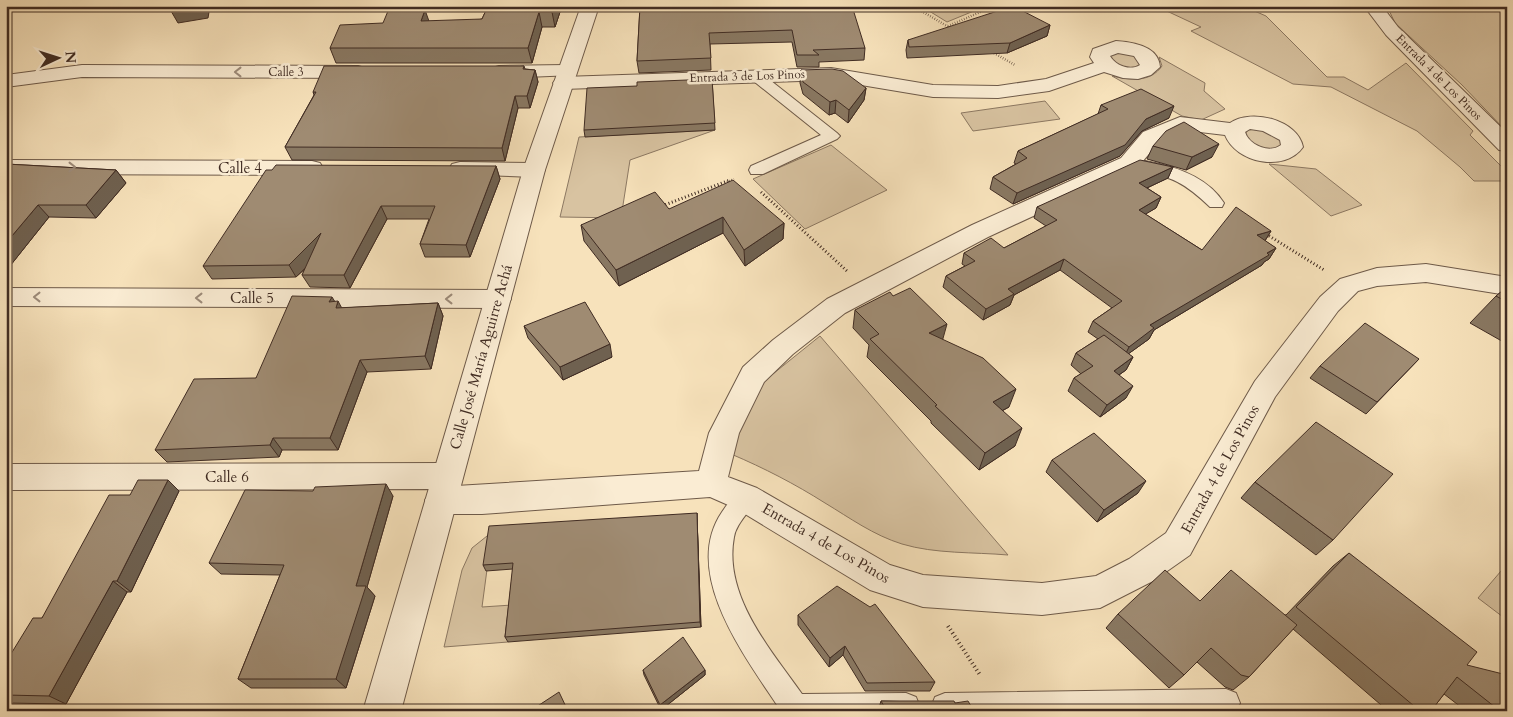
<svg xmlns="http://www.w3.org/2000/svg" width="1513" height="717" font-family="Cardo,serif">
<rect width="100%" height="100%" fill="#f7e2bb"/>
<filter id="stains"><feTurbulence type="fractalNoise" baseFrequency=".004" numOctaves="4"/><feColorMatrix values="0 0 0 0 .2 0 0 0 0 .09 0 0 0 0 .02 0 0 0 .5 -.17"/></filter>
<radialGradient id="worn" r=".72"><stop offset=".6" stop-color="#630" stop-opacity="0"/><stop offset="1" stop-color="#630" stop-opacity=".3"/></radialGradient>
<!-- green -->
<path fill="#d8c3a1" stroke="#8c7862" d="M921,6H986L947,22Z
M1156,6H1243L1266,16L1327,77H1344L1368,90L1406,63L1473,131L1470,135L1507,172V181H1474L1460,167L1417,131L1331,87L1293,84L1191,31L1201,27Z
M1387,6H1507V132L1462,85L1395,23Z
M1117,52L1133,54L1142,64C1129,73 1119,66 1109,57Z
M1159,57L1205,83L1204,91L1225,109L1201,120L1182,116L1112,76C1130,80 1150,83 1162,66Z
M1045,101L1060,119L973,131L961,113Z
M1258,129L1279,137L1282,144L1277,149L1259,148L1244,136L1248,130Z
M715,130L630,160L621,218L560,217L579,137Z
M831,145L887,190L805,229L753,179Z
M1269,164L1316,169L1362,205L1331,216Z
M820,336L1008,555C974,552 935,554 902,544C873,535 850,518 825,503C795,484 764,468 731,454L738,428L763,382Z
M492,532L482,607L512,605L508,642L444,647L462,570L472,548Z
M1507,564V620L1478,598Z"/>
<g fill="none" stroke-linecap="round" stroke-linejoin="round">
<defs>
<path id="service" d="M756,72L761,73L837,133L840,136L837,139L763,174H751L749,170L751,166L821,135L751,79L749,76Z
M1145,161C1174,166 1207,176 1224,203L1222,207H1210C1184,182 1173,178 1139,169L1137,166L1139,163Z
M746,488L754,491L757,498C751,511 736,523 734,537C723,596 771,650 802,694L906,693L916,697L920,707L918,711H781C747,659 680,574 722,512C729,502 735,492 746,488Z
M1226,689L1236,693L1240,703L1236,711H933L931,707L935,697L945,693Z"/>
<path id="minor" d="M1364,6H1382L1398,27L1507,133V151L1499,150L1386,35Z
M1116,41C1132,42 1159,46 1160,67L1151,75L1138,79L1123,78L1104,72L1049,91L998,98L933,97L831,80L563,89L556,87L553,83L556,79L563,77L831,68L933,85L998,86L1046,79L1094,63L1090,57L1093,49ZM1118,53L1134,56L1140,65C1130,71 1116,66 1110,56Z
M82,65L358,66L365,68L368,72L365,76L358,78L82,77L6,87V75Z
M567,65L574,67L577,71L574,75L499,78L492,76L489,72L492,68L499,66Z
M1180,117L1230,123C1251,108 1298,120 1303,147C1285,173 1236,163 1225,135L1183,130L1159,142L1137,168L988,237L845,313L793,354L764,382L739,433L728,477L757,488L890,565L923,575L1042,583L1096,576L1129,559L1166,533L1255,381L1320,297L1340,279L1377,268L1426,264L1507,277V295L1426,282L1377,286L1358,291L1338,311L1275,397L1190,555L1153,581L1100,608L1042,615L923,607L870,590L735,508L710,497L482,514H441L430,510L425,500L433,489L6,490V464L448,463L459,467L463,476L456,486L699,471L709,433L743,367L773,340L827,299L972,225L1121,158L1143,132ZM1250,129L1263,131L1280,140L1281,145C1269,154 1249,145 1245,132Z
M6,160L312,161L320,163L323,168L320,173L312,175L6,174Z
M460,162L534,163L542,165L545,170L542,175L534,177L452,174L449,169L452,164Z
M6,288L498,290L507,292L511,299L507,306L498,308L6,306Z"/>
<path id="tertiary" d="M581,6H599L545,170L401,711H363L523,170Z"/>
</defs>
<!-- service casing -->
<use href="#service" stroke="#6e5a49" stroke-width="2"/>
<!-- minor casing -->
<use href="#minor" stroke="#6e5a49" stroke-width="2"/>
<!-- tertiary casing -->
<use href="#tertiary" stroke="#6e5a49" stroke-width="2"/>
<!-- path-far2 -->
<path stroke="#402c23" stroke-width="2.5" stroke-dasharray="0.5 2" stroke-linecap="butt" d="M913,6L952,29
M948,26L994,6
M992,52L1015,65
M727,182L734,179"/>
<!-- path-far1 -->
<path stroke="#402c23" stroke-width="3" stroke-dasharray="1 2.5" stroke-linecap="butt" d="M761,192L847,271
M662,206L730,180
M1266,234L1324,270"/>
<!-- path -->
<path stroke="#402c23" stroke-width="4" stroke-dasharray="1 3" stroke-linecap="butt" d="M948,626L980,675"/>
<!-- service -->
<use href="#service" fill="#faecd3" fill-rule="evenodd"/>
<!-- minor -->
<use href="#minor" fill="#faecd3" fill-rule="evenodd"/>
<!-- tertiary -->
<use href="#tertiary" fill="#faecd3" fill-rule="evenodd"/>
</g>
<!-- wall -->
<path fill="#897862" stroke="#402c23" d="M488,6H562L555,27H542L532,63H336L330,48L482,19Z
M628,6H688V7L716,6L865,48L864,60L819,62V67H797L792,42L710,44L711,70L639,73L637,61L640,7L628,8Z
M1050,25L1047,36L1007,53L907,58L906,50L908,40Z
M524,66L525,69L535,70L538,82L530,108H518L505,161L292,160L285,147L314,95L313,92Z
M801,70L866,88L864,100L848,123L835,113L829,115L803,94L800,83Z
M712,79L715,130L585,137L584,130L637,86Z
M1101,105L1169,118L1142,131L1120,156L1013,204L990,189L993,177L1016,164L1014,163L1018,151L1098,114Z
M1153,146L1212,157L1186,170L1147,159Z
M6,164L116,170L126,183L96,218L49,217L6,271Z
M496,166L500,179L470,257H425L420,244L429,219H387L350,288L310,287L302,275L305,269L296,277L212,279L203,266Z
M1173,167L1168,178L1147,188L1161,197L1156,208L1145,214L1202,250L1271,231L1265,241L1276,248L1269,259L1264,262L1262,265L1154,330L1149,339L1128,354L1133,357L1126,370L1119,375L1126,398L1100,417L1068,391L1074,378L1081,374L1071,365L1076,353L1098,339L1088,332L1093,321L1112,308L1060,270L1014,295L1010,305L983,320L943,287L946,276L965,266L962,264L964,253L1004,248L1046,226L1034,218L1037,207Z
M669,209L784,223L783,239L745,266L723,233L619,286L584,241L581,225Z
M1507,287V344L1470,323L1496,296Z
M334,302L342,308L438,303L443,316L431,369L367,372L338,450H282L279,457L167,462L155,450L256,378Z
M855,310L943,340L1009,407L1002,411L1015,446L979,470L931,423V421L867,357L869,345L853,328Z
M524,326L612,357L563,380L528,338Z
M1419,359L1366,414L1310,378L1320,366Z
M1052,460L1138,493L1097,522L1046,472Z
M1255,482L1333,540L1316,555L1241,498Z
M179,491L131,592H127L66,704L6,703V662L42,618L130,495Z
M393,496L367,587L375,596L346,688H251L238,679L280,575L221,574L209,563Z
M697,519L701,627L508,642L505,637L513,569L486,571L483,565Z
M1349,553L1467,665L1507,711H1466L1444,694L1431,711H1388L1293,629L1249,677L1233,690L1225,687L1197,662L1184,675L1169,688L1106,628L1118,614L1200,601L1286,615L1333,566Z
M798,615L935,682L930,691H865L843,655L829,667L798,625Z
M643,670H705V675L661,710L644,675Z
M881,701L955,703L974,711H878Z"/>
<!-- shaded-wall -->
<path fill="#6f6150" stroke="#402c23" d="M202,6H210L208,18L178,23L171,11Z
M554,6H562L555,27L552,12Z
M425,10L430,24L421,21Z
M539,12L542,27L532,63L528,48Z
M1050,25L1047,36L1007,53L1010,43Z
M535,70L538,82L530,108L527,96Z
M866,88L864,100L848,123L849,110Z
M515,96L518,108L505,161L502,148Z
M836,100L835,113L829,115L830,102Z
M1174,106L1169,118L1142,131L1120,156L1013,204L1017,193L1146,119Z
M1219,144L1212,157L1186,170L1192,157Z
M496,166L500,179L470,257L466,245Z
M1173,167L1168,178L1134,194L1139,183Z
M116,170L126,183L96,218L86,205Z
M1161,197L1156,208L1134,221L1139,210Z
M38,205L49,217L6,271V243Z
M381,206L387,219L350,288L344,275Z
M723,217V233L619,286L616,270Z
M784,223L783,239L745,266L744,250Z
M1271,231L1264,242L1257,235Z
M321,233L328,246L296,277L289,265Z
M1276,248L1269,259L1264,262L1262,265L1154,330L1149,339L1124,357L1129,347L1150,325Z
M1064,259L1060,270L1014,295L1010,305L983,320L986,309L1008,289Z
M332,297L337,305L338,301L345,314L343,321L329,302Z
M438,303L443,316L431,369L425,356Z
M947,324L942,342L929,333Z
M610,344L612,357L563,380L560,367Z
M1133,357L1126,370L1107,383L1114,371Z
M360,360L367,372L338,450L330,438Z
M1133,386L1126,398L1100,417L1107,405Z
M1016,389L1009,407L986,419L993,402Z
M1022,428L1015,446L979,470L985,453Z
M273,438L282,450L279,457L270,445Z
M168,480L179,491L131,592L117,581Z
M1146,481L1138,493L1097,522L1104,510Z
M386,484L393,496L367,587L375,596L346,688L336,679L356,586Z
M697,513V519L701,627L700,622Z
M113,581L127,592L66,704L49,696Z
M845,646L843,655L829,667L830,658Z
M705,670V675L661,710L660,705Z"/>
<!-- building -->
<path fill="#9f8b72" stroke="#402c23" d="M172,6H202L171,11Z
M488,6H554L552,12H539L528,48H330L340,25L383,23L388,11L425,10L421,21L482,19Z
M640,6H687V7L716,6H852L865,48L813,50L819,55H797L792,30L709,33L711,58L637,61Z
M1013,6L1050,25L1010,43L909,47L908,40Z
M324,66H524L523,69L535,70L527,96H515L502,148L285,147L316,92H313Z
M832,69L843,71L866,88L849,110L836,100L830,102L803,82L801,70Z
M712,79L715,123L584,130L587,88L637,86V82Z
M1141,89L1174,106L1146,119L1125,145L1017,193L993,177L1027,158L1018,151L1108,109L1101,105Z
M1184,122L1219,144L1192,157L1153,146L1166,131Z
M1140,160L1173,167L1139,183L1161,197L1139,210L1202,250L1236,207L1271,231L1257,235L1276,248L1267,253L1269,255L1150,325L1154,328L1129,347L1093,321L1122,301L1064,259L1008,289L1014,294L986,309L946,276L975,261L964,253L991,238L1004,248L1057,220L1037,207Z
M6,164L116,170L86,205H38L6,243Z
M276,165L496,166L466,245L420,244L435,206H381L344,275H302L321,233L289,265L203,266L266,170H272Z
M733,180L784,223L744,250L723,217L616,270L581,225L655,192L669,209Z
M1507,287V302L1496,296Z
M910,288L947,324L929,333L983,358L1016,389L993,402L1022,428L985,453L935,406L937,405L870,339L879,334L855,310L890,292L893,296Z
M292,296L332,297L329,302L338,301L336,308L438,303L425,356L360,360L330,438H273L270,445L155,450L194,379L256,378Z
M585,302L610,344L560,367L524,326Z
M1365,323L1419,359L1377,402L1320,366Z
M1104,335L1133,357L1114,371L1133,386L1107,405L1074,378L1093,366L1076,353Z
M1316,422L1393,474L1333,540L1255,482Z
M1094,433L1146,481L1104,510L1052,460Z
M138,480H168L117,581H113L49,696L6,695V662L33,618H42L109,495H130Z
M386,484L356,586H366L336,679H238L284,565L209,563L245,490L313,491L315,487Z
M697,513L700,622L505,637L513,563L483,565L489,526Z
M1349,553L1477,652L1467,665L1507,675V711H1500L1457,677L1431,711H1420L1296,607Z
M1165,570L1200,601L1231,570L1297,625L1249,677L1241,675L1211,648L1184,675L1118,614Z
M837,586L870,607L875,604L935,682L867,683L845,646L830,658L798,615Z
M683,637L705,670L660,705L643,670Z
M559,692L568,711H530Z
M881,701H954L955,703L968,701L974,711H887Z"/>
<!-- one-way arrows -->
<defs><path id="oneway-chevron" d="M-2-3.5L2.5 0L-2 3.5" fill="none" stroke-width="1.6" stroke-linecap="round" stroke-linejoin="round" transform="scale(1.25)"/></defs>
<g stroke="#9d8c7b">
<use href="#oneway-chevron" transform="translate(238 72) rotate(-180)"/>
<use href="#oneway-chevron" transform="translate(72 167)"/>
<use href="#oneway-chevron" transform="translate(37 297) rotate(-180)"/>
<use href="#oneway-chevron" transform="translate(199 298) rotate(-180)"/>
<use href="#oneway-chevron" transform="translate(449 299) rotate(-180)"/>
</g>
<g text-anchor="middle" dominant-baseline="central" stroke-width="5" stroke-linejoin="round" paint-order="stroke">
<!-- far-street labels -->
<g font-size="12" fill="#402c23" stroke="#faecd3">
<text x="286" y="72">Calle 3</text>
<text transform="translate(747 76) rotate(-2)">Entrada 3 de Los Pinos</text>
<text transform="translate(1439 77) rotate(45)">Entrada 4 de Los Pinos</text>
</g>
<!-- street labels -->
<g font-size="15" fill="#402c23" stroke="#faecd3">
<text x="240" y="168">Calle 4</text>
<text x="252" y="298">Calle 5</text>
<text transform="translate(481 357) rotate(-74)">Calle José María Aguirre Achá</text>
<text transform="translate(1220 469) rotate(-61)">Entrada 4 de Los Pinos</text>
<text x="227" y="477">Calle 6</text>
<text transform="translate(826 543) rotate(30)">Entrada 4 de Los Pinos</text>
</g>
</g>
<!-- margin -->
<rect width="1513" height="717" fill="none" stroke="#f7e2bb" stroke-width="25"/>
<rect x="8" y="8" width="1498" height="702" fill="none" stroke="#402c23" stroke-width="2.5"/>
<rect x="12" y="12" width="1488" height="692" fill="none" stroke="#402c23"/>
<!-- north arrow -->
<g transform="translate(58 58) rotate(86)" stroke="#faecd3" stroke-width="4" paint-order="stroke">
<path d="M0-4L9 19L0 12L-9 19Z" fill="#402c23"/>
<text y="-8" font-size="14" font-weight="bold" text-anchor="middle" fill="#402c23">N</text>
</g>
<rect width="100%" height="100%" filter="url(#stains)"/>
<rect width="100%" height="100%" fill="url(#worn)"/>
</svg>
